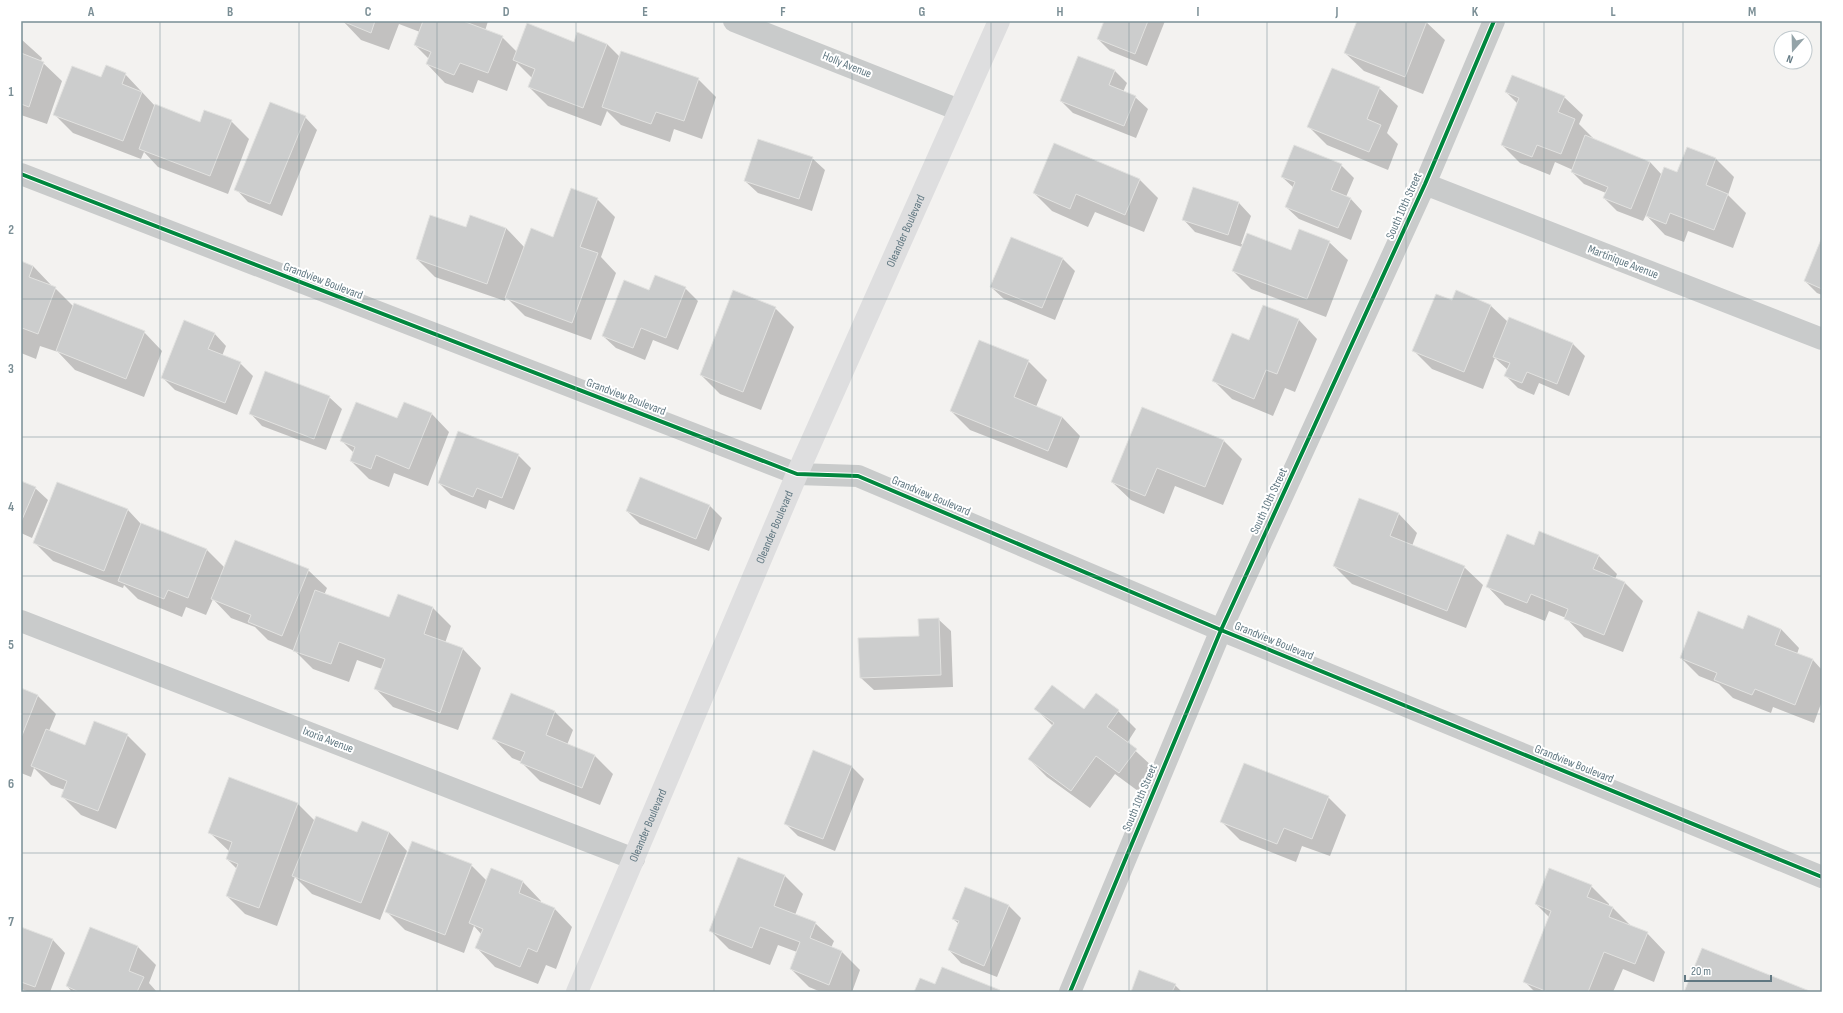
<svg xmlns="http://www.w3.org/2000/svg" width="1843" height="1013" font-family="'Sofia Sans Condensed',sans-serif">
<rect width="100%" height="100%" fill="#f3f2f0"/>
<!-- shadow -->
<path fill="#0003" d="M343,21H488L485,31L502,37L517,52L574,43L607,44L620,57L698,79L716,97L702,139L674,129L670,142L621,125L607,111L601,126L548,106L529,87L533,79L517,63L507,91L478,80L473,93L445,83L427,64L429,59L415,45L420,32L399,24L389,50L361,40Z
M1105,21H1165L1147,66L1110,51L1098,39Z
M1358,21H1425L1445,40L1423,94L1364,71L1345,53Z
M21,39L42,58L41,61L62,81L47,124L21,115Z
M1115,71L1127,83L1123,92L1135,97L1148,109L1136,138L1073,113L1061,101Z
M125,74L156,107L200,123L231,121L249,139L228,194L158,167L144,152L141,159L73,133L54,114L101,79Z
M1379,88L1398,106L1387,133L1398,144L1388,170L1327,145L1309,127Z
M1506,92L1564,97L1583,115L1579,124L1593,138V139L1650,162L1662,175L1678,173L1688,148L1716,159L1734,177L1728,195L1746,213L1733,248L1688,231L1684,242L1665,235L1646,215L1643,221L1617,211L1604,198L1606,193L1584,184L1572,172L1573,170L1555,162L1550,175L1520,163L1502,145L1518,104Z
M305,117L317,130L282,216L248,202L236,189Z
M1055,144L1140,180L1158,198L1144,232L1095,212L1088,227L1052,211L1034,193Z
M812,158L825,170L812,211L758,193L745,181Z
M1341,165L1354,178L1346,197L1350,198L1362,211L1351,240L1299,219L1286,207L1294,188L1282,177Z
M597,199L615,217L601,257L616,273L591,340L525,316L506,297L505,301L435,277L417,259L506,228L525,248L553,238Z
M1239,203L1251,216L1241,244L1291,251L1329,242L1348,260L1326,317L1251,289L1233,271L1242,247L1195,232L1183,219Z
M1822,240V295L1817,293L1805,281Z
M1062,258L1075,271L1055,320L1004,299L991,287Z
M21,262L33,266L51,285L50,286L55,288L74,307L144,332L162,351L144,397L75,370L58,352L40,346L36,359L21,353Z
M685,288L698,301L678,350L653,340L645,360L616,348L603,336L650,291Z
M1456,292L1491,306L1508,322L1509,318L1573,344L1585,356L1569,396L1539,383L1534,395L1518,388L1506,376L1508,370L1495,358L1483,389L1432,369L1414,351L1453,302Z
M1264,306L1299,320L1317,339L1295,392L1285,388L1273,416L1232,399L1214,381L1250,341Z
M775,308L794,327L761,410L720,394L701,375Z
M214,333L226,346L222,356L240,363L253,376L237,415L175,390L162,377Z
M1028,361L1047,380L1036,407L1062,417L1080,436L1067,468L970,430L951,411Z
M329,397L342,409L326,450L262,426L250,413Z
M1143,408L1224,441L1242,459L1223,505L1175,486L1164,514L1131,500L1112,482Z
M431,413L449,432L428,486L394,473L389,487L369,479L351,461L354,453L342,441L398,419Z
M518,455L531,468L514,510L489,500L486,509L451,495L439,483Z
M641,478L710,506L722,518L709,551L640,524L627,511Z
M21,482L35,488L48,500L32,538L21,533Z
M1360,499L1399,514L1417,533L1412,546L1464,567L1483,585L1466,628L1352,584L1334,566Z
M128,510L141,524L207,550L225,568L308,570L327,588L324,595L390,619L398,595L433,608L451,626L445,643L463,649L481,668L458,730L393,707L375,688L382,669L357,660L349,682L313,669L295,651L268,640L255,627L231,618L213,599L206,615L186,607L182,617L138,599L124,585L123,588L53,561L35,543Z
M1535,546L1598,555L1617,574L1615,579L1625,583L1643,601L1623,652L1584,637L1566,618L1549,611L1545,621L1505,605L1487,586Z
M938,619L951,631L953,687L874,690L861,678L920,637Z
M1781,629L1799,648L1797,654L1813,660L1822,670V701L1814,723L1773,707L1771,713L1733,698L1719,684L1699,676L1681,658L1743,631Z
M21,689L37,695L56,714L49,731L86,746L127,735L146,754L116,829L81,815L62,796L65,790L51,785L34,768L31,777L21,773Z
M512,695L555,712L573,730L567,745L595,756L613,774L600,805L540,781L522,763V762L512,758L494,739Z
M1036,709L1118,711L1136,729L1127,743L1154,768L1138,791L1115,774L1090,808L1047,777L1029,759L1053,726Z
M814,752L852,767L864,779L835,851L798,836L785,823Z
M1328,797L1346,815L1330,856L1302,846L1296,862L1240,840L1221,821Z
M298,804L315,821L358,834L389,832L407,851L380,920L312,894L295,877L277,926L245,914L227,896L237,869L227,859L230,852L209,832Z
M738,858L785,876L803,894L795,915L815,923L834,941L831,948L842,952L860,970L852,992H821L809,987L791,969L797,952L778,945L770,965L729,949L711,931Z
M471,865L487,881L492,870L523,882L541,901L540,903L554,908L572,927L556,969L546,965L538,984L495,967L477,948L482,935L474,926L464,953L405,930L386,911Z
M1591,886L1609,904V906L1613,908L1631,926L1647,933L1665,952L1654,982L1623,969L1613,992H1535L1524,981L1550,918L1536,904Z
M1009,906L1021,918L997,977L961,963L949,950L959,924L953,919Z
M21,928L53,940L65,953L50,992H30L21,989Z
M90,928L138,947L156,965L149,983L157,992H72L67,986Z
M1175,985L1182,992H1132Z"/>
<!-- building -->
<path fill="#cccdcd" stroke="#e2e2e0" d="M342,21H375L371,33Z
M423,21H463L503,36L488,73L460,63L454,75L426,64L431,52L414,45Z
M1104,21H1148L1135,54L1097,39Z
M1357,21H1427L1405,77L1344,53Z
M527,23L574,42L577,32L607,44L583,108L528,87L535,69L513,60Z
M621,51L699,78L684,121L656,112L651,124L602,107Z
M21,53L44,62L29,107L21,104Z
M1078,56L1115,70L1109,85L1136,96L1124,126L1060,101Z
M106,65L126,73L122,84L142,92L123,141L53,115L72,66L101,77Z
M1332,68L1380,87L1367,119L1381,125L1369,152L1307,127Z
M1512,75L1565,96L1558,112L1575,119L1561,154L1537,145L1532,157L1501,145L1519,98L1505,92Z
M270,102L306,116L270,204L234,190Z
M155,104L200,122L204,110L232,120L210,176L139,149Z
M1585,135L1650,162L1631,209L1603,198L1608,187L1571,172Z
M758,139L813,157L799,199L744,181Z
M1054,143L1140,179L1125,215L1076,194L1070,209L1033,193Z
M1294,145L1342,164L1331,190L1351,198L1338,228L1285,207L1295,182L1281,177Z
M1687,147L1716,158L1706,185L1728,194L1714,230L1670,213L1666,224L1646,216L1664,167L1677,172Z
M1193,187L1239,202L1228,235L1182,220Z
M571,188L598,198L580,247L598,253L572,323L505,298L531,228L553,237Z
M430,215L466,227L470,215L506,228L487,284L416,259Z
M1299,229L1330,241L1307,299L1232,271L1247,233L1291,250Z
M1011,237L1063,258L1042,308L990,287Z
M1822,237V289L1804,281Z
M21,261L33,266L29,277L56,287L38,334L22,328L21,331Z
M655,275L686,287L666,338L641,328L633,348L602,336L624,280L649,290Z
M733,290L776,307L743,392L700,375Z
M1456,290L1491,305L1464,372L1412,351L1436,294L1452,300Z
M74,303L145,331L126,379L56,351Z
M1263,305L1299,319L1277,374L1266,370L1254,399L1212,381L1232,333L1249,340Z
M1509,317L1573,343L1557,384L1527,372L1522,383L1504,376L1510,363L1493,357Z
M184,320L215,333L208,349L241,362L225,403L161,378Z
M979,340L1029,360L1014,397L1062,417L1048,451L950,411Z
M265,371L330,396L314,439L249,414Z
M356,402L397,418L404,402L432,413L409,469L376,455L371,469L350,461L355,447L340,441Z
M1142,407L1224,440L1205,487L1157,468L1145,496L1111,482Z
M458,431L519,454L502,498L477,488L473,497L438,483Z
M640,477L710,505L696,539L626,511Z
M21,481L36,487L21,522Z
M57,482L128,509L104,571L33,543Z
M1359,498L1399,513L1390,536L1465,566L1447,611L1333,566Z
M141,523L207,549L188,598L168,590L164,599L118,581Z
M1539,531L1599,555L1593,569L1625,582L1604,635L1564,619L1568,609L1531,594L1527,603L1486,587L1507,534L1534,545Z
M235,540L309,569L282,636L248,622L251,615L211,599Z
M315,590L389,617L398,594L433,607L424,634L463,648L440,713L374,689L385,659L339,642L331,664L293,651Z
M1698,611L1743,629L1748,615L1781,629L1775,645L1813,659L1795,705L1755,689L1752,695L1714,680L1717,673L1680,658Z
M939,618L941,675L860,678L858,638L919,636L918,619Z
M1052,685L1084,709L1096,693L1119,710L1107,727L1137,749L1119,773L1096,756L1071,791L1028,759L1054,723L1034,709Z
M21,688L38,695L21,738Z
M511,693L555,711L546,735L595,755L582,788L520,763L525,752L492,739Z
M94,721L128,734L98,811L61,797L67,781L31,766L46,729L85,745Z
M813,750L852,766L823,839L784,824Z
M1244,763L1329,796L1312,839L1284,828L1277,844L1220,822Z
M229,777L298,803L259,908L226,896L238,864L226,859L232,842L208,833Z
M316,816L357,832L362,821L389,832L361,903L292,876Z
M412,841L472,864L445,935L385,912Z
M738,857L785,875L774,906L816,922L810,938L842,951L829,985L790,969L800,942L760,927L752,948L709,931Z
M491,868L523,881L519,893L555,908L537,952L528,948L520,967L475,948L483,929L469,923Z
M1549,868L1592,885L1587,897L1613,907L1609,917L1648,932L1635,964L1604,952L1588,992H1548L1523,982L1551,911L1535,904Z
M965,887L1009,905L984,966L948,950L959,921L952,919Z
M21,927L53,939L35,987L21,982Z
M90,927L138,946L129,971L144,977L137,992H79L66,986Z
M1702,948L1812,992H1684Z
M942,967L1000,990L999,992H914L920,978L935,984Z
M1139,970L1176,984L1172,992H1131Z"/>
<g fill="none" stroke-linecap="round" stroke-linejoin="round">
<!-- minor -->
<path stroke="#c9cbcb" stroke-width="22" d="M734,21L959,110
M21,174L797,474L858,476L1221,630L1822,877
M1425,184L1822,339
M21,621L634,859
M1070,992L1221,630L1425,184L1494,21"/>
<!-- secondary -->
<path stroke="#dededf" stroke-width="22" id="s1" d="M577,992L797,474L999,21"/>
<defs>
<path id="cycleway" d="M21,174L797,474L858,476L1221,630L1822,877
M1070,992L1221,630L1425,184L1494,21"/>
</defs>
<!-- cycleway casing -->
<use href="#cycleway" stroke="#fff" stroke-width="6"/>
<!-- cycleway -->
<use href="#cycleway" stroke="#00873e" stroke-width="4"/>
</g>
<!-- grid -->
<path fill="none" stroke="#7a8e95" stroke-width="1" stroke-opacity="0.55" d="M160,21V992M299,21V992M437,21V992M576,21V992M714,21V992M852,21V992M991,21V992M1129,21V992M1267,21V992M1406,21V992M1544,21V992M1683,21V992M21,160H1822M21,299H1822M21,437H1822M21,576H1822M21,714H1822M21,853H1822"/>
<g text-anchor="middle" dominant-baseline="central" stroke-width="4" stroke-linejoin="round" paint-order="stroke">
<!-- street labels -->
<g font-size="12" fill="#617882" stroke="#fff">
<text transform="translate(847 65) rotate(22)">Holly Avenue</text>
<text transform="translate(1404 206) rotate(-66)">South 10th Street</text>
<text stroke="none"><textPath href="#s1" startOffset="829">Oleander Boulevard</textPath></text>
<text transform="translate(1623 262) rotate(21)">Martinique Avenue</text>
<text transform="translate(323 281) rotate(21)">Grandview Boulevard</text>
<text transform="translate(626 397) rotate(21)">Grandview Boulevard</text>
<text transform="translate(931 496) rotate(23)">Grandview Boulevard</text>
<text transform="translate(1269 501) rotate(-65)">South 10th Street</text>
<text stroke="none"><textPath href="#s1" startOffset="505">Oleander Boulevard</textPath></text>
<text transform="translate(1274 641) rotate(22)">Grandview Boulevard</text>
<text transform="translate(328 740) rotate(21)">Ixoria Avenue</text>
<text transform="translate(1574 764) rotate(22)">Grandview Boulevard</text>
<text transform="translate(1140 798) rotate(-67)">South 10th Street</text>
<text stroke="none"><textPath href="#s1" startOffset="181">Oleander Boulevard</textPath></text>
</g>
</g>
<!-- border -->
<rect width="1843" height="1013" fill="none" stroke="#ffffff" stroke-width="44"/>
<!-- north arrow -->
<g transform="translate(1793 50) rotate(200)"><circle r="19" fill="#ffffff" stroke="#c0c9cd"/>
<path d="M0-3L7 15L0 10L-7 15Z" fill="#94a3a8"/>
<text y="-6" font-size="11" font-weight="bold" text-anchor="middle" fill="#617882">N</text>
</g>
<!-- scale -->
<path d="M1685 975v6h86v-6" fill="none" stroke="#617882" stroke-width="2"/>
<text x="1691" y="975" font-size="12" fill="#617882" stroke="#ffffff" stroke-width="3" paint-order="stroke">20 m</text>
<rect x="22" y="22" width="1799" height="969" fill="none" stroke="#7a8e95" stroke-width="1.5"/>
<g font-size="13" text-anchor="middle" font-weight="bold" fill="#7a8e95">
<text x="91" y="16">A</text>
<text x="230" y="16">B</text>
<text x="368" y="16">C</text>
<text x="506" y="16">D</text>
<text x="645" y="16">E</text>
<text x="783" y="16">F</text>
<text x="922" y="16">G</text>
<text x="1060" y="16">H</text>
<text x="1198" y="16">I</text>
<text x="1337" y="16">J</text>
<text x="1475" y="16">K</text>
<text x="1613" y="16">L</text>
<text x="1752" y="16">M</text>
<text x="11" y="96">1</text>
<text x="11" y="234">2</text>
<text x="11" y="373">3</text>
<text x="11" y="511">4</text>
<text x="11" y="649">5</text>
<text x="11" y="788">6</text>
<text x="11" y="926">7</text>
</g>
</svg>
